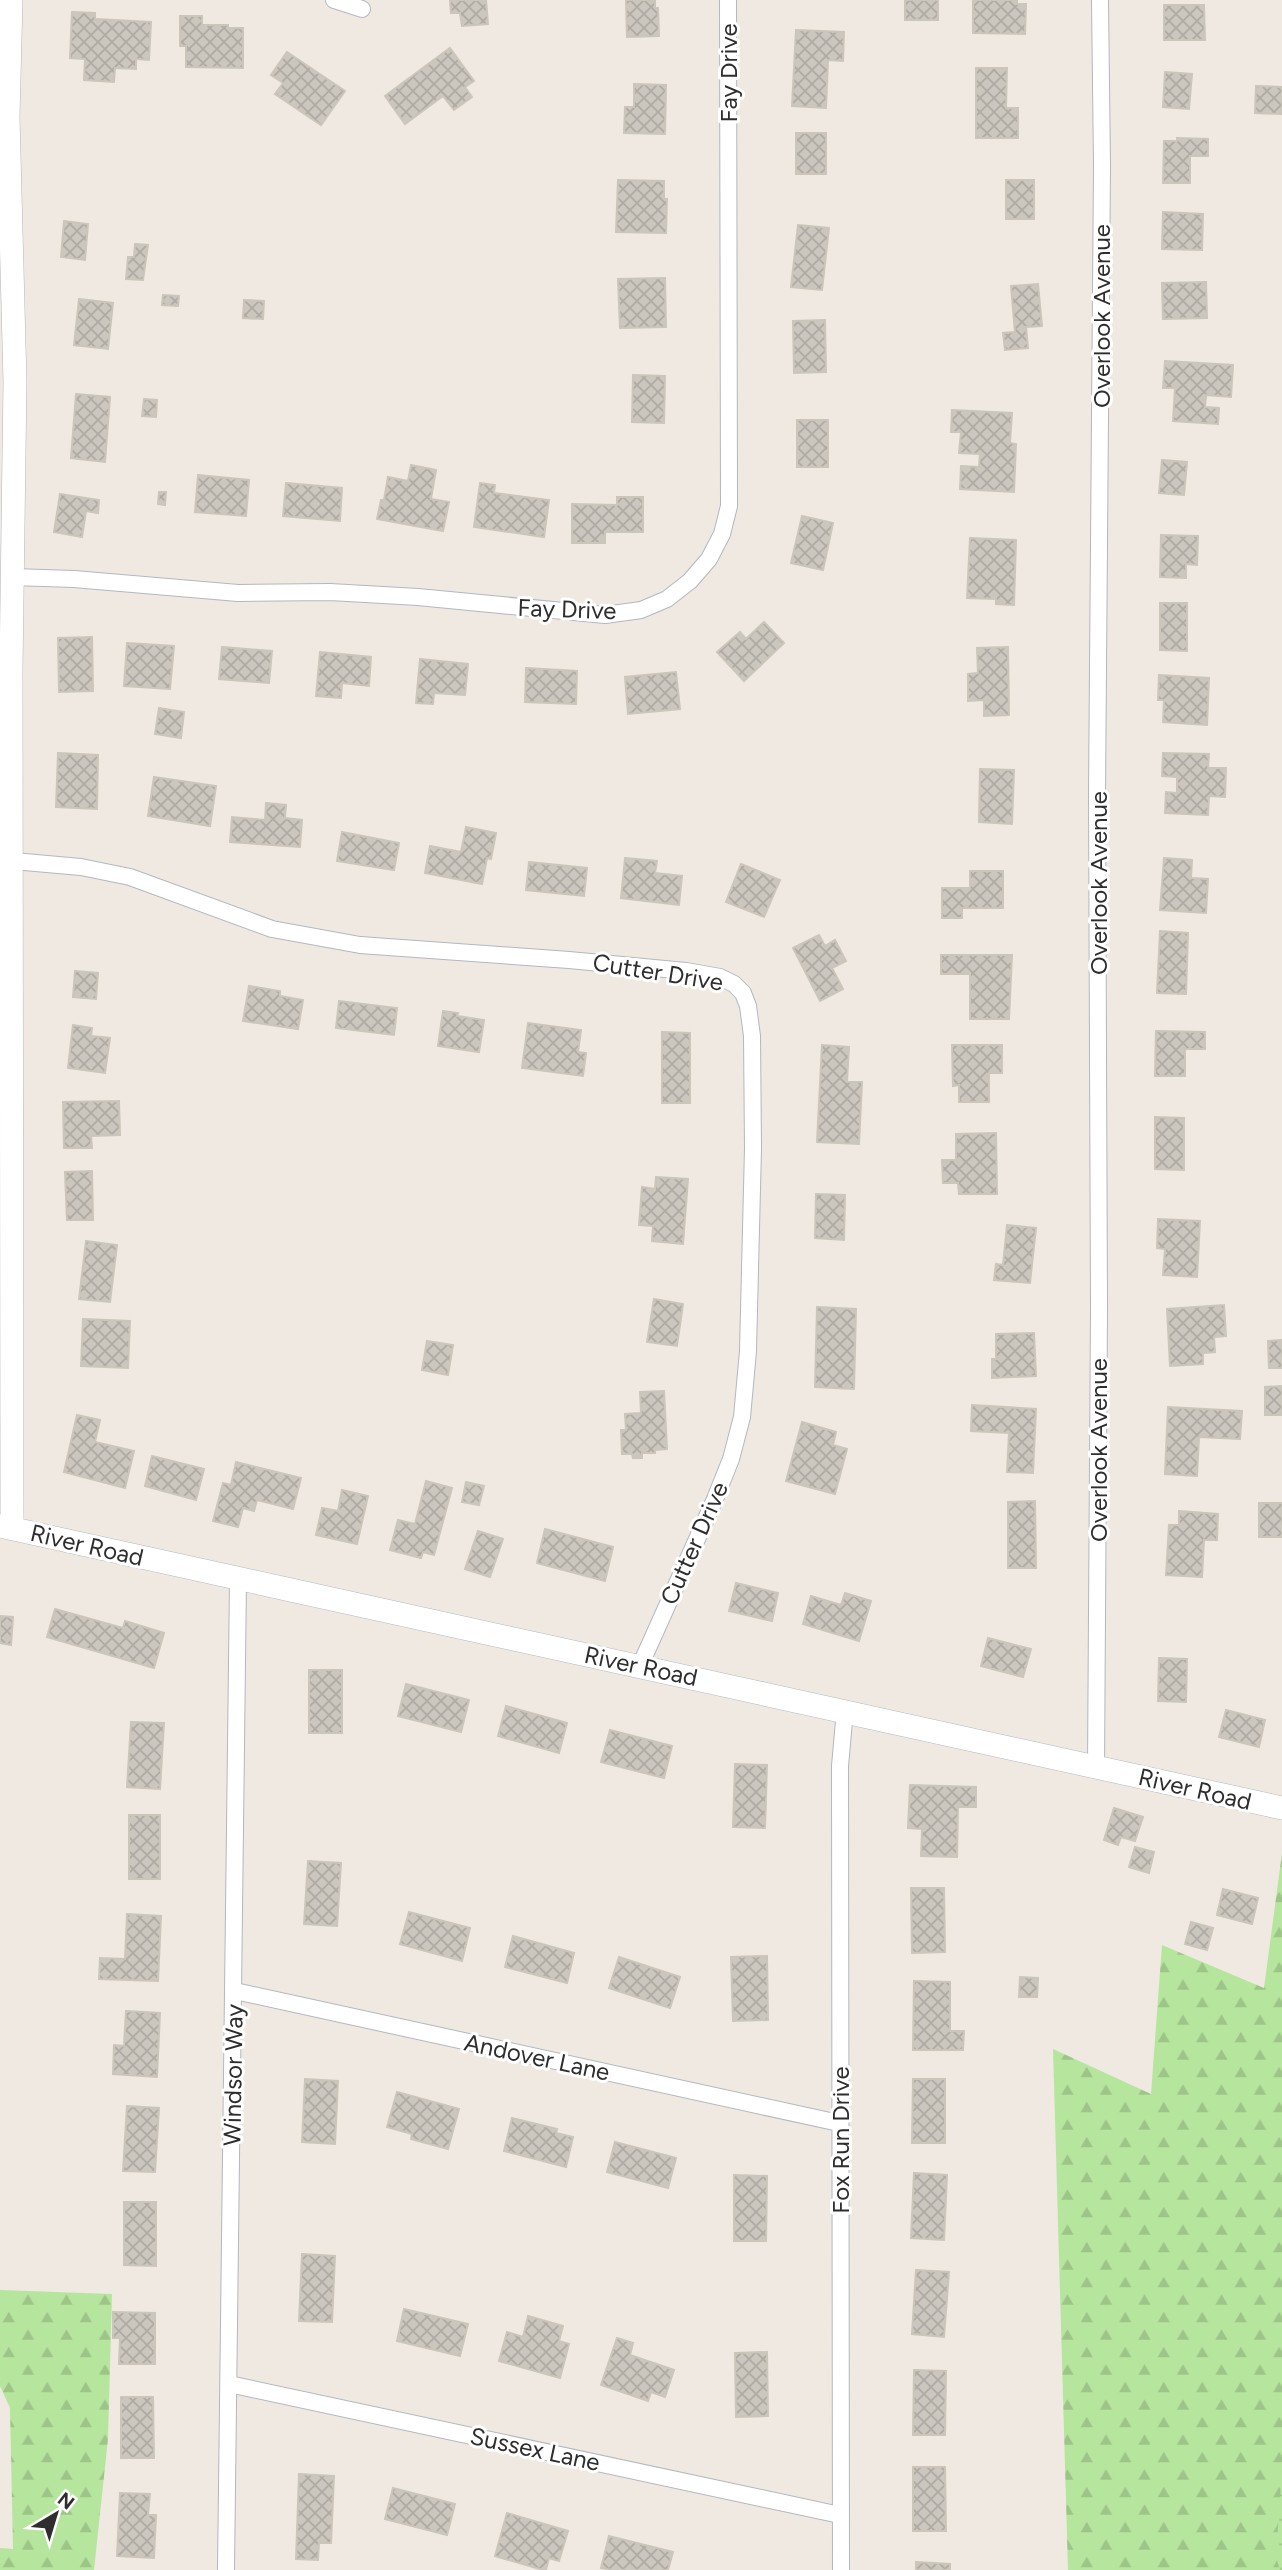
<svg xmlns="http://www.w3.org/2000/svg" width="1282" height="2570" font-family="Figtree,sans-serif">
<defs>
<pattern id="forest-firs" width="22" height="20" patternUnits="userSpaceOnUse" patternTransform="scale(1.75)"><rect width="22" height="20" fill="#b6e59e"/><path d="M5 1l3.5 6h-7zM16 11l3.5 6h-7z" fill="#9dc588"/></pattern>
<pattern id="wetland-marsh" width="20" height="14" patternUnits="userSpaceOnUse" patternTransform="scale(1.75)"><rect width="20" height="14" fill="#b6e59e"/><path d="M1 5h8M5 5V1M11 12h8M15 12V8" fill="none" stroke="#9dc588"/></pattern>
<pattern id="building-cross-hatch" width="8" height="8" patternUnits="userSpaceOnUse" patternTransform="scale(1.75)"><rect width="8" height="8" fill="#cbc7bf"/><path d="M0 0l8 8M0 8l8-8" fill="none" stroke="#afaba4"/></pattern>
</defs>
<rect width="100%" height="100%" fill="#efe9e1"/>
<!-- forest -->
<path fill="url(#forest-firs)" d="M1282,1853V2570H1068L1053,2049L1151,2094L1162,1945L1264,1988Z
M0,2290L112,2294L108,2439L94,2570H0V2548L13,2549L10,2408L0,2386Z"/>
<!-- wetland -->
<path fill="url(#wetland-marsh)" d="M1282,2470V2570H1280L1276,2557Z"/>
<!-- building -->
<path fill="url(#building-cross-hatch)" stroke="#cbc5ba" stroke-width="2" d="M450,0H486L488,24L462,26L460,13H451Z
M626,0H655V8H658L659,36L627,37Z
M905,0H938V20H905Z
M973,0H1017V4H1026L1025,34L973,33Z
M1164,5H1204L1205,40H1164Z
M72,12L95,13V19L151,22L149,60L136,59V69L115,68L114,82L84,80L85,59L70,58Z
M180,16H202V25H228V28H243V68L186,67V46H180Z
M796,30L844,32L843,61L828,60L826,108L792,106Z
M450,48L474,81L465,87L472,97L454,110L443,96L405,124L385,96Z
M287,52L345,91L321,125L275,94L283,83L271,75Z
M976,68H1007L1006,108H1018V138H976Z
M1165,72L1192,74L1189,109L1163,107Z
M634,84L666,85L665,134L624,133L625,107H634Z
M1256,86L1282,87V114L1255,113Z
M796,133H826V174H796Z
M1177,138L1208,139V156H1190V183H1163L1164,141H1177Z
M618,180L664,181V199H667L666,233L616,232Z
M1006,180H1034V219H1006Z
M1163,212L1203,214L1202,250L1162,249Z
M64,221L88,224L85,260L61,257Z
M798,225L829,228L822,290L791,287Z
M135,244L148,245L143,280L126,279L128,257H134Z
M665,278L666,327L620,328L618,279Z
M1206,282L1207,318L1163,319L1162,283Z
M1038,284L1042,326L1026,327L1028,348L1005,350L1003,333L1015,332L1011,286Z
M163,295L179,296L178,306L162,305Z
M79,299L113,303L108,349L74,345Z
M244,300L264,301L263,319L243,318Z
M825,320L826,372L794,373L793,321Z
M1165,361L1233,365L1231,397L1206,395L1205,407L1219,408L1218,424L1173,421L1175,388H1163Z
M633,375L665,376L664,423L632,422Z
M76,394L110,397L105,462L71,458Z
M144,399L157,400L156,417L142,416Z
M952,410L1012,413L1010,443L1016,444L1014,492L960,489L961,466L979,467L980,454L959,453L961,432H951Z
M797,420H828V467H797Z
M1162,460L1187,462L1184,495L1159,493Z
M411,465L436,470L431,499L449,502L443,531L377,519L381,500H384L388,477L408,481Z
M198,475L249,480L246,516L195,512Z
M286,483L342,488L340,521L283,516Z
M480,483L495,485L494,493L549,500L544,537L474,527Z
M159,492H166L165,505L158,504Z
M60,494L99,500L98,513L86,511L82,537L54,532Z
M617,497H643V532H605V543H572V504L617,505Z
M802,516L833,523L823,570L791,563Z
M1161,535L1198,536L1197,565L1186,564V578L1160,577Z
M970,538L1016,540L1014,605L996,604V599L967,598Z
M1160,603H1187V651L1160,650Z
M764,622L784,643L744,681L717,652L740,632L746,639Z
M92,637L93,691L59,692L58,638Z
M127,643L174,646L170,689L124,686Z
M222,647L272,651L269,683L219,679Z
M1008,647L1009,715L984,716V700L968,701V674L978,673L977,648Z
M320,652L371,657L369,686L342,683L341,698L316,696Z
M420,659L468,664L465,695L434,693L433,704L416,703Z
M526,668L577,671L576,704L525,702Z
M676,672L680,709L628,714L625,677Z
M1159,675L1209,678L1207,725L1163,722L1164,700H1158Z
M159,708L184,712L181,738L155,734Z
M58,753L98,755L97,809L56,807Z
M1163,753L1209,754L1208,768H1226L1225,797L1209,796L1208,815L1165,813L1166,792L1177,793V777L1162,776Z
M980,769L1014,770L1012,824L979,822Z
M154,777L216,786L210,826L148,816Z
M266,803L286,805L285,818L302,820L300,847L230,842L232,817L265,820Z
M466,827L496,833L491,859L487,858L482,884L425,873L430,846L461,852Z
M342,832L399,843L394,870L337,861Z
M625,858L657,861L655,873L682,876L679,905L621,898Z
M1164,858L1192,860L1191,878L1208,879L1206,913L1160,910Z
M529,862L587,868L584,896L526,890Z
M741,864L780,880L764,917L726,902Z
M970,871H1003V908H962V918H942V888H970Z
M1160,931L1188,933L1186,994L1157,993Z
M819,935L825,946L835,940L846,961L832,968L843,989L820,1001L793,948Z
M941,955H1012L1009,1019H970V974H941Z
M75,971L98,973L96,999L73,997Z
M249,986L280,991V996L303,1000L298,1029L243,1021Z
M339,1001L397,1008L394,1035L336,1028Z
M443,1011L458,1013L457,1016L484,1020L479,1052L438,1046Z
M528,1023L581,1030L578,1052L586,1053L583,1076L522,1068Z
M73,1025L92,1028L91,1036L110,1038L105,1073L68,1068Z
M1156,1031L1205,1032V1049H1185V1076H1155Z
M662,1032L690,1033V1103H662Z
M822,1045L849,1047L847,1082H862L859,1144L817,1142Z
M952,1045H1002V1073H989V1102H959V1085L953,1086Z
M119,1101L120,1135L91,1136L92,1148H64L63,1102Z
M1155,1117L1184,1118V1170L1155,1169Z
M996,1133L997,1194H959L958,1183H943L942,1160H956V1134Z
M92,1171L93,1220H67L65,1172Z
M656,1177L688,1179L683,1244L652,1241L653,1226L639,1225L642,1187L655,1189Z
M816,1194L845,1195L844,1240L815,1238Z
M1158,1219L1200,1221L1197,1277L1163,1275L1165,1249L1157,1248Z
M1007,1225L1036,1228L1030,1283L994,1280L996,1264L1003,1265Z
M86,1241L117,1245L110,1302L79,1299Z
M654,1299L683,1304L677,1346L647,1342Z
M1224,1305L1226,1336L1214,1337L1215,1352L1203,1353V1364L1170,1366L1167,1309Z
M817,1307L856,1309L854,1389L815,1387Z
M83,1319L130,1321L128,1368L81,1366Z
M1034,1333L1036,1376L992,1378V1359H996V1334Z
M1282,1340V1368H1269L1268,1341Z
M427,1341L453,1345L448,1375L422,1370Z
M1282,1386V1415H1265V1387Z
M664,1391L667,1449L655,1450V1453H642V1458H633L632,1454H622L621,1430H626L625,1414L641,1413L640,1392Z
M972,1405L1036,1409L1033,1473L1007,1472L1009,1433L971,1431Z
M1168,1407L1242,1411L1240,1439L1199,1437L1197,1476L1165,1474Z
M77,1415L100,1420L95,1442L134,1451L125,1488L64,1472Z
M802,1422L836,1432L833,1445L847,1449L835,1494L786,1481Z
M152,1456L204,1469L196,1500L145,1486Z
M236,1462L301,1478L293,1509L257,1500L254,1511L243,1508L238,1527L213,1521L223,1483L231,1485Z
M426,1481L452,1488L434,1555L423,1552L421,1558L390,1550L398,1520L415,1524Z
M466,1482L484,1486L479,1505L462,1502Z
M342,1490L368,1496L357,1544L316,1535L322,1508L338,1511Z
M1035,1501L1036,1568H1008V1502Z
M1259,1503H1282V1537H1259Z
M1179,1511L1218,1514L1217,1540H1204L1202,1577L1166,1575L1169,1525H1179Z
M545,1529L613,1547L605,1581L537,1563Z
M478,1531L503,1539L490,1577L465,1569Z
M736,1583L778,1593L772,1621L729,1611Z
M845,1593L871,1601L859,1641L803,1624L811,1596L841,1605Z
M55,1609L123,1628L125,1621L164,1633L154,1668L47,1637Z
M0,1616L13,1617L11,1645L0,1643Z
M988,1638L1031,1649L1023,1677L981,1666Z
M1159,1658L1187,1659L1186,1702L1158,1701Z
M309,1670H342V1733H309Z
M406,1684L469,1700L461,1732L398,1716Z
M506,1706L567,1723L559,1753L498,1736Z
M1226,1710L1265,1720L1259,1747L1219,1737Z
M131,1722L164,1723L160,1789L127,1787Z
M610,1730L672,1746L664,1778L601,1762Z
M735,1764L767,1765L765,1828L733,1827Z
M910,1785L976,1787V1807H958L957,1857L921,1856L922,1829L908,1828Z
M1114,1808L1143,1817L1135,1841L1121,1837L1118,1845L1104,1840Z
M129,1815H160V1879H129Z
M1135,1847L1154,1852L1149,1873L1129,1867Z
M308,1861L341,1863L337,1926L304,1924Z
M911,1888H944L945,1952L912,1953Z
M1223,1889L1258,1898L1252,1924L1217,1915Z
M409,1912L470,1928L462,1961L400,1944Z
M127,1914L161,1916L158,1981L99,1979L100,1958L125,1959Z
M1191,1922L1213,1928L1207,1950L1185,1944Z
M513,1936L574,1953L567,1983L505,1967Z
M767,1956L768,2020L733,2021L731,1957Z
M619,1957L680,1977L670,2008L609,1988Z
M1020,1977L1038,1978L1037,1997H1019Z
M914,1981L950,1982V2031H964L963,2050H913Z
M126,2011L160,2013L157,2077L113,2074L114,2045L124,2046Z
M305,2079L338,2081L335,2144L302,2142Z
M913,2079H945V2143H912Z
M397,2092L459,2109L448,2149L411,2139L412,2134L387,2127Z
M127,2106L159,2108L155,2172L123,2171Z
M512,2118L557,2129L556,2133L573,2137L566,2167L504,2151Z
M615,2142L676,2158L668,2188L607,2172Z
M914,2173L947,2175L944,2240L911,2238Z
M734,2175L767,2176L766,2241H734Z
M124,2202H156V2266L124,2265Z
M302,2254L335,2256L332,2322L299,2321Z
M916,2270L949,2272L944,2337L912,2334Z
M404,2309L468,2324L460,2356L397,2341Z
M113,2312L155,2313V2364H119L120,2338H113Z
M528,2316L563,2326L559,2341L569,2344L560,2378L499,2361L507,2332L523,2337Z
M617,2338L633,2343L630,2355L674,2370L665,2397L651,2392L648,2401L601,2385Z
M767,2352L768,2416L736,2417L735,2353Z
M914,2370L946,2371L945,2435H913Z
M121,2397H153L154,2458H121Z
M913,2467H945L946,2531H913Z
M299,2474L334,2476L331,2543H319L318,2560L296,2559Z
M393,2488L455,2504L447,2535L385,2519Z
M120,2493L150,2494L148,2515H156L154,2558L117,2556Z
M507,2513L568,2531L559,2561L549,2558L546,2570H543L495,2556Z
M609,2536L673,2552L668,2570H611L601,2568Z
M916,2562L950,2564V2570H916Z"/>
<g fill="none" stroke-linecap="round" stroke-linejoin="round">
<defs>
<path id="street" d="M334,0L362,9
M12,577L74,579L238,593L330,592L418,597L605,615L641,610L667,599L690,581L709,559L722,534L729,506L728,0
M13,861L81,867L130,877L272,929L360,945L569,960L686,971L720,977L734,984L743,993L748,1006L752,1036L753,1148L748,1351L742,1417L731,1459L715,1499L640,1666
M1096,1767L1099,1309L1097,795L1102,166L1100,0
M235,1991L839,2123
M229,2384L840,2515
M226,2570L238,1580
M841,2570L840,1766L845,1710"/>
<path id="secondary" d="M11,0L8,117L15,382L11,670L12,1528
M0,1526L1282,1808"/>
</defs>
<!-- street casing -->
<use href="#street" stroke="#b4b7c1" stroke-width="18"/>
<!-- secondary casing -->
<use href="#secondary" stroke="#b4b7c1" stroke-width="24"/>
<!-- street -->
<use href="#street" stroke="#fff" stroke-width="16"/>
<!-- secondary -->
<use href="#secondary" stroke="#fff" stroke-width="23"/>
</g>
<g text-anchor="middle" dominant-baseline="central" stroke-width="6" stroke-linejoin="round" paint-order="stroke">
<!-- street labels -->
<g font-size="24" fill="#2e2e2e" stroke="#fff">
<text transform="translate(728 73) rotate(-90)">Fay Drive</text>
<text transform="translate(1101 316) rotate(-90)">Overlook Avenue</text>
<text transform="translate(567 609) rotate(2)">Fay Drive</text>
<text transform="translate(1098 883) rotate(-90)">Overlook Avenue</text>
<text transform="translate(658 972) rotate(9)">Cutter Drive</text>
<text transform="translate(1098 1450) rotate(-90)">Overlook Avenue</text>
<text transform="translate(694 1543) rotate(-66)">Cutter Drive</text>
<text transform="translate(87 1545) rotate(13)">River Road</text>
<text transform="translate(641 1666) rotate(12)">River Road</text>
<text transform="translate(1195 1789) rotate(13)">River Road</text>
<text transform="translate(537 2057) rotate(12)">Andover Lane</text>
<text transform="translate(233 2075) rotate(-89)">Windsor Way</text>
<text transform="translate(840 2140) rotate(-90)">Fox Run Drive</text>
<text transform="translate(535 2449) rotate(12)">Sussex Lane</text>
</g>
</g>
<!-- north arrow -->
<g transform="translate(56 2514) rotate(38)" stroke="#ffffff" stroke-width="5" paint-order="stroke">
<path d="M0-5L12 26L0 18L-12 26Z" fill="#2e2e2e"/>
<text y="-10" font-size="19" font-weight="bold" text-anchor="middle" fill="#2e2e2e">N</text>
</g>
</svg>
